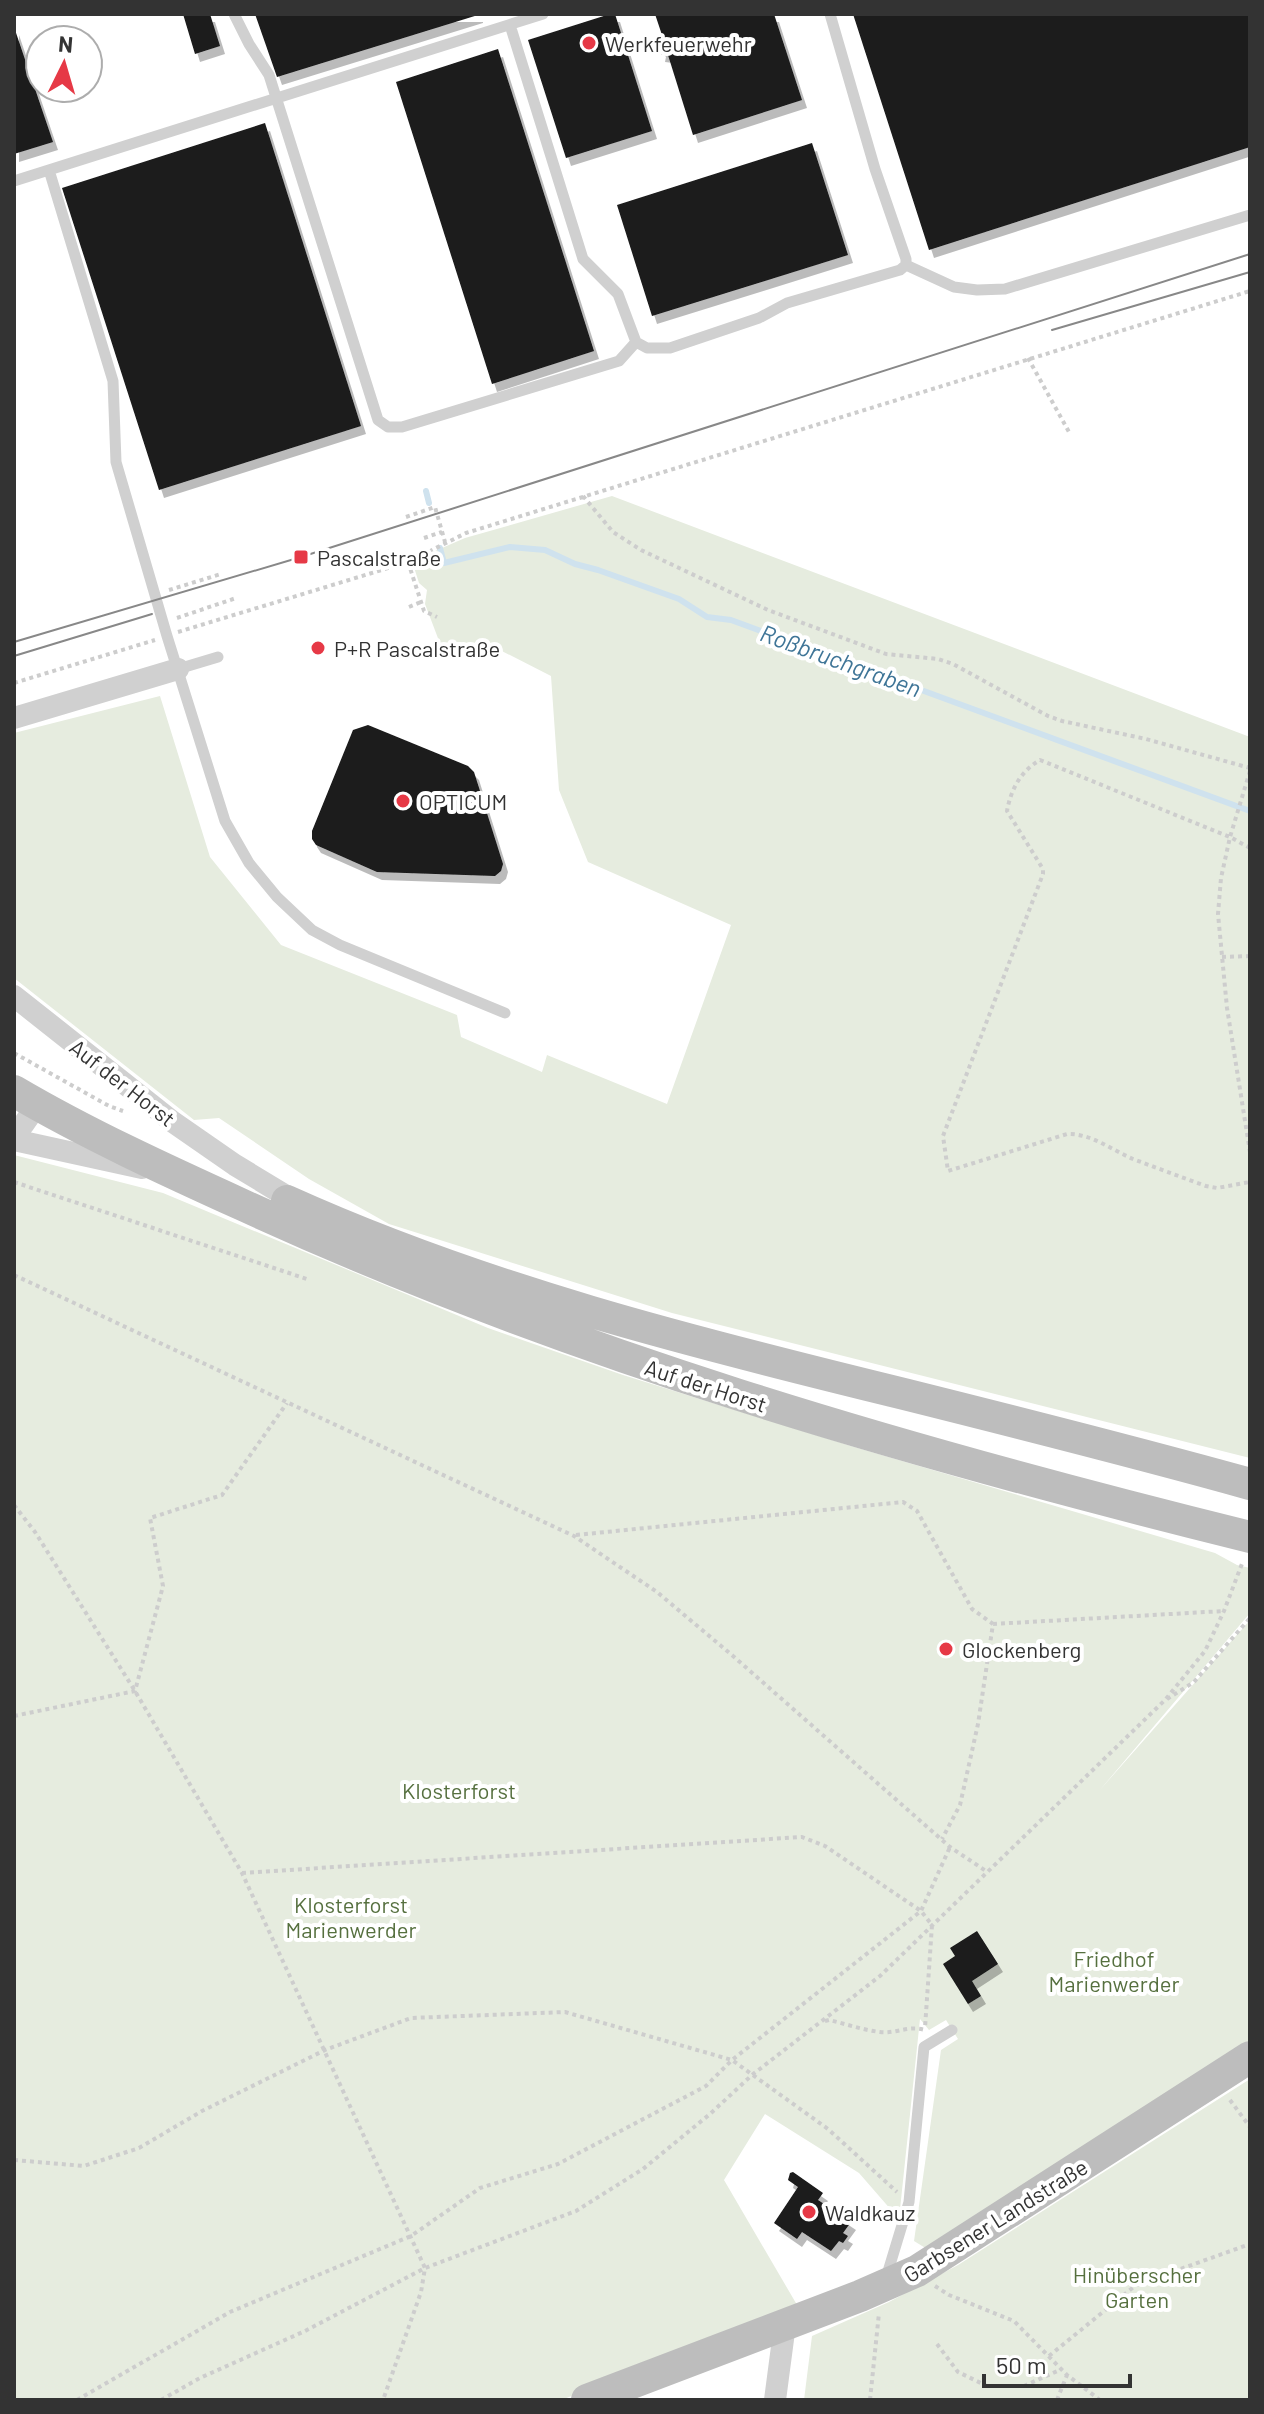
<svg xmlns="http://www.w3.org/2000/svg" width="1264" height="2414" font-family="Barlow,sans-serif">
<defs>
<filter id="shadow"><feDropShadow dx="5" dy="8" stdDeviation="0" flood-color="#0004"/></filter>
</defs>
<rect width="100%" height="100%" fill="#fff"/>
<!-- green -->
<path fill="#e6ecdf" d="M612,496L1250,737V1458L672,1313L389,1224L309,1179L219,1118L194,1120L14,978V733L160,696L210,857L281,945L457,1015L461,1037L542,1072L547,1055L667,1104L731,925L588,862L559,790L551,676L496,648L444,654L425,604L427,590L419,583L412,561L465,538Z
M14,1155L163,1193L488,1328L623,1375L851,1446L1215,1553L1237,1565L1250,1568V1613L1099,1791L1250,1620V2046L927,2249L914,2241L941,2050L958,2039L946,2020L929,2030L920,2019L899,2219L859,2173L765,2114L724,2180L800,2310L561,2400H14Z
M1250,2079V2400H804L812,2336L889,2302L958,2265Z"/>
<g fill="none" stroke-linecap="round" stroke-linejoin="round">
<!-- stream -->
<path stroke="#cfe2ee" stroke-width="6" d="M426,491L429,503
M440,548L444,563L510,547L545,550L575,564L598,570L679,599L707,617L731,620L1250,811"/>
</g>
<!-- building -->
<path fill="#1a1a1a" filter="url(#shadow)" d="M183,14H210L220,46L195,54Z
M255,14H478V15L277,77Z
M610,14H615L652,131L566,158L528,40Z
M655,14H774L802,100L693,135L668,55L660,54L661,49L658,45L663,38Z
M853,14H1250V147L929,250Z
M14,27L53,142L14,154Z
M498,49L594,351L492,384L396,82Z
M265,123L361,426L159,490L62,188Z
M812,143L848,255L652,316L617,205Z
M368,725L468,766L474,772L503,864L501,871L495,876L377,872L316,845L312,839V831L353,730Z
M977,1931L998,1964L972,1981L981,1996L968,2004L943,1964L955,1956L950,1948Z
M793,2172L823,2193L818,2200L851,2222L843,2233L848,2236L843,2243L839,2241L831,2251L802,2232L797,2239L774,2223L798,2187L788,2180L790,2173Z"/>
<g fill="none" stroke-linecap="round" stroke-linejoin="round">
<!-- path -->
<path stroke="#cdcdcd" stroke-width="4" stroke-dasharray="4 4" stroke-linecap="butt" d="M1028,358L1069,432
M583,496L613,532L641,550L768,610L886,654L938,659L953,664L1048,716L1062,721L1146,739L1250,768
M406,517L435,507L445,542
M424,538L442,532
M408,562L424,611L437,617
M169,590L221,574
M409,607L421,602
M177,618L236,598
M178,632L408,562L466,533L1250,291
M14,683L155,640
M1250,771L1230,837L1221,878L1218,914L1227,1008L1250,1152
M1250,848L1230,837L1040,760C1021,771 1011,789 1007,811L1043,869V874L943,1136L948,1171L1067,1134C1090,1133 1112,1150 1133,1159C1157,1168 1181,1177 1206,1186L1217,1188L1250,1182
M1222,957L1250,956
M14,1053L109,1106L123,1111
M14,1182L307,1279
M14,1275L574,1536L657,1592L733,1656L950,1847L986,1871
M14,1505L35,1532L135,1691L242,1873L425,2268L421,2292L383,2400
M576,1535L903,1502L917,1511L972,1609L993,1624L978,1724L960,1805L942,1839
M993,1624L1224,1611
M1167,1699L1194,1682L1250,1618
M14,1716L135,1691L163,1586L150,1518L222,1495L287,1403
M242,1873L802,1837L825,1846L921,1911L932,1925L925,2028
M825,2021L829,2020C846,2024 863,2030 880,2032C896,2034 908,2025 925,2030
M1230,2100L1250,2127
M14,2160L84,2166L139,2148L202,2111L325,2050L411,2018L565,2012L732,2060L828,2129L897,2192
M935,2286L949,2295L1014,2321L1067,2375L1100,2400
M937,2344L958,2372L987,2386H1024L1062,2369
M1049,2356L1136,2285L1250,2244
M77,2400L230,2312L411,2236L480,2188L558,2164L706,2086L732,2060L921,1911L950,1847
M161,2400L200,2378L305,2331L425,2268L576,2211L643,2169L710,2114L752,2075L880,1976L1165,1700L1205,1651L1224,1611L1243,1561
M870,2400L879,2313
M1057,2400L1067,2375"/>
<!-- lane -->
<path stroke="#d0d0d0" stroke-width="11" d="M234,14L249,44L269,75L378,420L388,427H402L619,361L636,342
M510,25L583,259L618,294L636,342L647,348H670L759,318L787,303L900,270L906,265V259L875,169L830,14
M49,170L113,381L116,462L167,636L225,821L249,863L277,897L312,930L340,945L505,1013
M14,181L543,14
M906,265L954,287L977,290L1005,289L1250,215
M178,669L218,657
M886,2278L909,2202L924,2047L952,2030"/>
<!-- street -->
<path stroke="#d0d0d0" stroke-width="22" d="M14,718L178,669
M14,996L173,1122L235,1165L301,1205
M14,1128L23,1125L30,1115L28,1099
M14,1140L142,1168
M775,2400L785,2324"/>
<!-- secondary -->
<path stroke="#bdbdbd" stroke-width="32" d="M14,1091C87,1134 168,1171 245,1206C567,1354 907,1452 1250,1537
M287,1201C484,1290 695,1343 904,1394C1020,1423 1135,1452 1250,1484
M587,2400L860,2296L917,2271L1250,2057"/>
<!-- tram -->
<path stroke="#888" stroke-width="2" d="M1052,330L1250,272
M14,642L301,557L1250,254
M14,656L152,614"/>
</g>
<!-- markers -->
<g fill="#e63946" stroke="#fff" stroke-width="3">
<circle cx="589" cy="43" r="8"/>
<rect x="293" y="549" width="16" height="16" rx="4"/>
<circle cx="318" cy="648" r="8"/>
<circle cx="403" cy="801" r="8"/>
<circle cx="946" cy="1649" r="8"/>
<circle cx="809" cy="2212" r="8"/>
</g>
<g text-anchor="middle" dominant-baseline="central" stroke-width="8" stroke-linejoin="round" paint-order="stroke">
<!-- poi labels -->
<g font-size="22" fill="#333" stroke="#fff" text-anchor="start">
<text x="605" y="43">Werkfeuerwehr</text>
<text x="317" y="557">Pascalstraße</text>
<text x="334" y="648">P+R Pascalstraße</text>
<text x="419" y="801">OPTICUM</text>
<text x="962" y="1649">Glockenberg</text>
<text x="825" y="2212">Waldkauz</text>
</g>
<!-- street labels -->
<g font-size="22" fill="#333" stroke="#fff">
<text transform="translate(123 1082) rotate(38)">Auf der Horst</text>
<text transform="translate(706 1385) rotate(18)">Auf der Horst</text>
<text transform="translate(995 2220) rotate(-32)">Garbsener Landstraße</text>
</g>
<!-- park labels -->
<g font-size="22" fill="#56703f" stroke="#fff">
<text x="459" y="1790">Klosterforst</text>
<text x="351" y="1904">Klosterforst<tspan x="351" dy="25">Marienwerder</tspan></text>
<text x="1114" y="1958">Friedhof<tspan x="1114" dy="25">Marienwerder</tspan></text>
<text x="1137" y="2274">Hinüberscher<tspan x="1137" dy="25">Garten</tspan></text>
</g>
<!-- water labels -->
<g font-size="24" font-style="italic" fill="#3f7597" stroke="#fff">
<text transform="translate(841 660) rotate(20)">Roßbruchgraben</text>
</g>
</g>
<!-- border -->
<rect width="1264" height="2414" fill="none" stroke="#333333" stroke-width="32"/>
<!-- north arrow -->
<g transform="translate(64 64) rotate(5)"><circle r="38" fill="#ffffff" stroke="#adadad" stroke-width="2"/>
<path d="M0-6L14 30L0 20L-14 30Z" fill="#e63946"/>
<text y="-12" font-size="22" font-weight="bold" text-anchor="middle" fill="#333333">N</text>
</g>
<!-- scale -->
<path d="M984 2374v12h146v-12" fill="none" stroke="#333333" stroke-width="4"/>
<text x="996" y="2374" font-size="24" fill="#333333" stroke="#ffffff" stroke-width="6" paint-order="stroke">50 m</text>
</svg>
